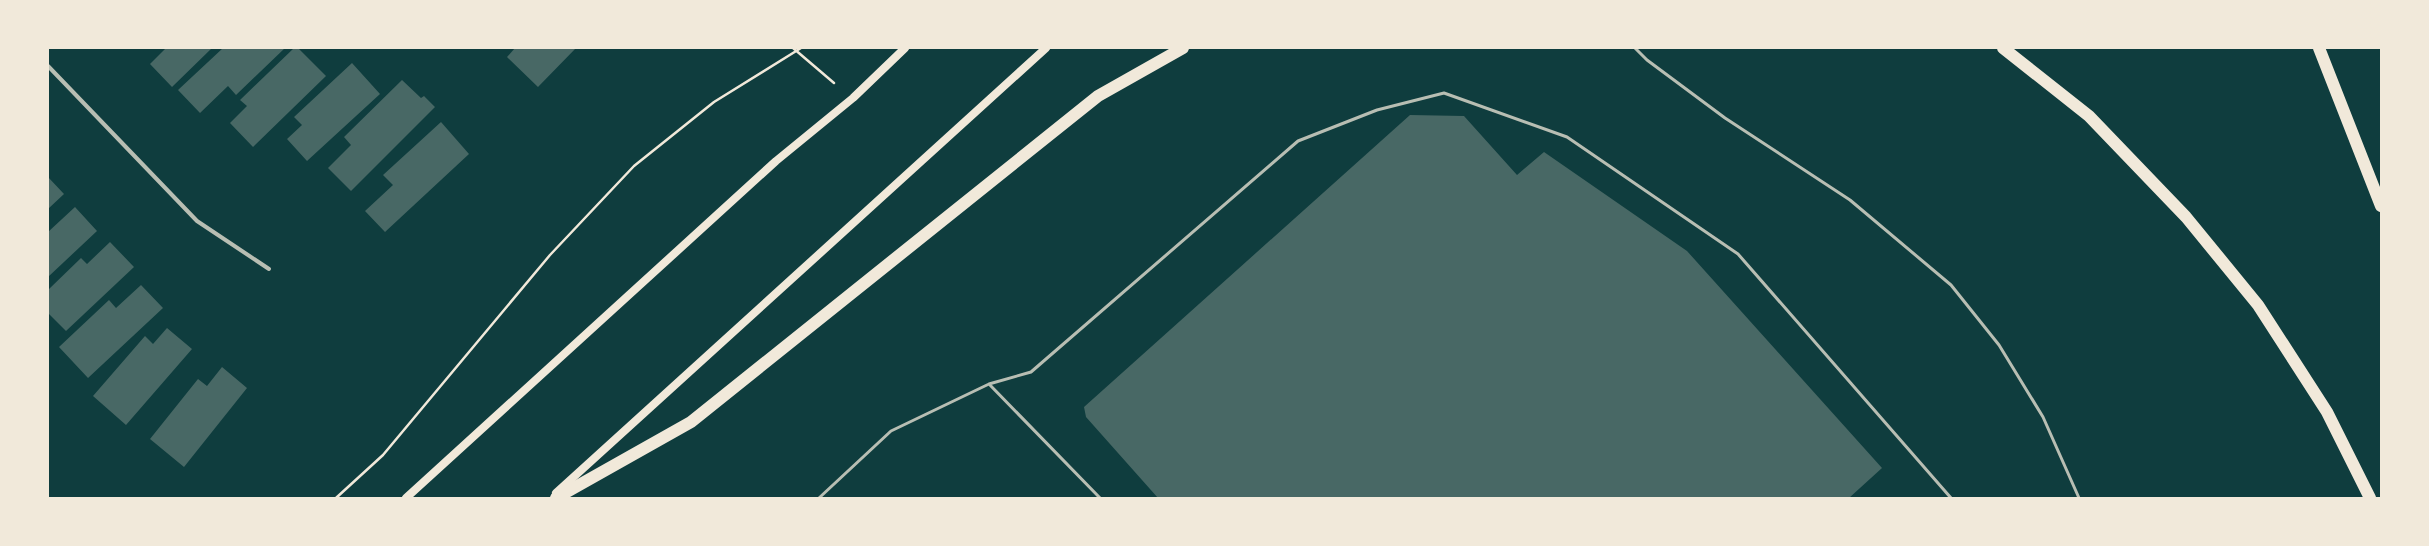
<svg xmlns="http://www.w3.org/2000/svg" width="2429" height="546" font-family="'DM Sans',sans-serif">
<rect width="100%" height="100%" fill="#0f3d3e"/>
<!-- building -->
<path fill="#486865" d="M166,48H212L172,87L150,64Z
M223,48H285L236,95L228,86L200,113L178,90Z
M294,48H298L326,76L253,147L230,123L247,106L240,100Z
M515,48H576L538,87L507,57Z
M352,63L380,94L307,161L287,139L302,125L294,117Z
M402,80L421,98L424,96L435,107L351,191L328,168L351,145L344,137Z
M1410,115L1464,116L1517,175L1544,152L1687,251L1882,468L1849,498H1158L1086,417L1084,407Z
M441,122L469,154L385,232L365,211L393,185L383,175Z
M48,177L64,194L48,209Z
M75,207L97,231L48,277V232Z
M110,242L134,267L66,331L48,313V290L81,258L87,264Z
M141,285L163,308L88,378L59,347L109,300L116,308Z
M167,328L192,349L126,425L93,396L145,336L153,344Z
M222,367L247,388L184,467L150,439L198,379L207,386Z"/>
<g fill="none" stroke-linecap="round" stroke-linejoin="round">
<!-- path -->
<path stroke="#f1e9da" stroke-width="2.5" d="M793,48L834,83
M336,498L383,455L550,255L634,166L714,102L801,48"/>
<!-- service -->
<path stroke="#b8beb3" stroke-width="3" d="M1635,48L1647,60L1725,118L1850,200L1951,285L1999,345L2043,417L2079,498
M989,384L1031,372L1298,141L1377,110L1444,93L1567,137L1738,254L1951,498
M819,498L891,431L989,384L1100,498"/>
<!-- minor -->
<path stroke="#b8beb3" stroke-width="4" d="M48,66L197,221L269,269"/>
<!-- secondary -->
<path stroke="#f1e9da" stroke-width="8" d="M556,493L1046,48
M406,498L776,161L853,98L905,48"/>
<!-- motorway -->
<path stroke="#f1e9da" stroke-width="12" d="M2003,48L2089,116L2186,217L2258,305L2327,412L2370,498
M2319,48L2381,206
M556,498L691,422L1098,96L1183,48"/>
</g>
<!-- border -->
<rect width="2429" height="546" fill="none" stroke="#f1e9da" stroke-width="98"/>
</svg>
